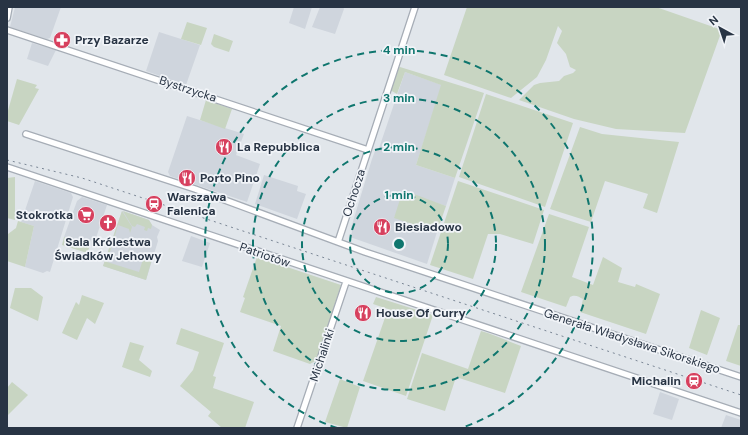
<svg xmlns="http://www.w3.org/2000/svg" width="748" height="435" font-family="'DM Sans',sans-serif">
<rect width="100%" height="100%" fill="#e1e6eb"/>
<!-- built -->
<path fill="#cfd5dd" d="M15,7H61L50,38L47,39L10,27Z
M294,7H312L305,29L289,23Z
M320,7H343L344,9L335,34L312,27Z
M159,32L200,45L186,85L146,71Z
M32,43L56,50L48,66L27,59Z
M405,72L442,85L416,165L455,178L446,206L425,199V198L394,217L437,232L427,264L350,237L352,232L351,228L372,159L375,151H378Z
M187,116L244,134L236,155L260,164L247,202L170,176L168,172Z
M264,175L298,186L297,191L306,194L297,219L255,204Z
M35,181L71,193L73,197L50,272L47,271L43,273L25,267L34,226L21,222Z
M82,197L107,205L93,247L64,237L77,201Z
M122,211L149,220L152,225L160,230L157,237L158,241L146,280L103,266Z
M191,236L210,243L202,267L182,261Z
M660,392L679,399L672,420L653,414Z
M726,415L741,420V428H721Z"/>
<!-- green -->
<path fill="#c8d5c2" d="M467,7H656L722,30L685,133L616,129L574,119L519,100L534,85L540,83L559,81L564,76L573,73L576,70L570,67L566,54L557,43L562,31L558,26L546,60L537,77L511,98L444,75Z
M187,22L207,28L201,45L181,39Z
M214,34L233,41L229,52L214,47L211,44Z
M400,67L484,93L455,178L416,165L441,85L405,72L397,94L390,90L398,68Z
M17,79L37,85L35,88L39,89L19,125L7,121V114Z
M486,94L573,123L545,207L459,177Z
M206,100L232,109L225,129L200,120Z
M580,127L602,134L679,142L657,213L643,208L648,194L605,181L591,222L550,209Z
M15,177V220L7,218V178Z
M458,181L544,210L533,244L500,234H488L473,279L430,265Z
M403,190L446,206L437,232L394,218Z
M122,211L132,227L130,233L129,229L118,225L107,262L139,272L144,256L152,259L146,280L103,266Z
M123,211L149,220L152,225L151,229L148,228L147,231L144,230L145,227L137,224L135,227L132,226Z
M549,214L589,227L572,277L593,285L603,257L622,268L618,282L635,287L636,284L660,294L646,334L580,312L583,299C579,297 575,294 570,297L566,307L521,292Z
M18,221L34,226L25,267L7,261L8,234L16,228Z
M64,237L90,246L87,253L62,245Z
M257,257L341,285L317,360L310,364L273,351L281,326L240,312L245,298L243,297Z
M15,288H31L43,297L38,321L10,308Z
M82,295L104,303L95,324L87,318L77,340L62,333L76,302L79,305Z
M376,297L433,315L406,396L363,381L388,309L373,304Z
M701,310L720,318L707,355L689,348Z
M738,325H741V366L726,361Z
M181,328L224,343L213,376L216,377L213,388L254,402L245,428H222L208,416L211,412L180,386L193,370L199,352L176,344Z
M481,331C495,335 507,341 521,346L505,393L456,377L445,411L407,399L422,353L468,369Z
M130,342L144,346L139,360L152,371L150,377L122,367Z
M340,379L360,387L347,428L325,422Z
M12,382L28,395L7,416V388Z"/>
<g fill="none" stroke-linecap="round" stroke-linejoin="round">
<defs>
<path id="secondary" d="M7,18L9,7
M7,30L368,150
M26,134L195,189L365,252L741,377
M7,167L741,413
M338,242L415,7
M297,428L346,282"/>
</defs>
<!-- secondary casing -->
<use href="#secondary" stroke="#a6adb6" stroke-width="8"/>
<!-- secondary -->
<use href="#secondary" stroke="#fff" stroke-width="5.5"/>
<!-- rail -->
<path stroke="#7a8695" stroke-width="1" stroke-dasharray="2 4" stroke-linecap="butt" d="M7,160L82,178L741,395"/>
</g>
<!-- distance rings -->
<g fill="none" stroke="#0f766e" stroke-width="2" stroke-dasharray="7 5">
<circle cx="399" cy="244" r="49"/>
<circle cx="399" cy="244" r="97"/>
<circle cx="399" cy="244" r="146"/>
<path d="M337 428A194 194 0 1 1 461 428"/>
</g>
<!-- icons -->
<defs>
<symbol id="pharmacy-disc" viewBox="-11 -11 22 22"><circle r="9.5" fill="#d7405e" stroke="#f1f4f8"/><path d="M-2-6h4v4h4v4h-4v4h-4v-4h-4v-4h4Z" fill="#fff"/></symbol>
<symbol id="restaurant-disc" viewBox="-11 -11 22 22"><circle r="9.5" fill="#d7405e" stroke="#f1f4f8"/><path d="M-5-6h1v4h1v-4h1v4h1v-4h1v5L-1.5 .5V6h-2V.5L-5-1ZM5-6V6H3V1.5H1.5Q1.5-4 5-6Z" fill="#fff"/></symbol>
<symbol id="station-disc" viewBox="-11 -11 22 22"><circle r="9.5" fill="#d7405e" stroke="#f1f4f8"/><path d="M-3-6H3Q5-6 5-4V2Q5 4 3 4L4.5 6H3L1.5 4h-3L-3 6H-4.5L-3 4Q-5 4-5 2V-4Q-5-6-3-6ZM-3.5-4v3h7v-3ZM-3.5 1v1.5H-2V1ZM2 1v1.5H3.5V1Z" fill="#fff"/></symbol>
<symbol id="supermarket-disc" viewBox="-11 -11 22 22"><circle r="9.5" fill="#d7405e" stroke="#f1f4f8"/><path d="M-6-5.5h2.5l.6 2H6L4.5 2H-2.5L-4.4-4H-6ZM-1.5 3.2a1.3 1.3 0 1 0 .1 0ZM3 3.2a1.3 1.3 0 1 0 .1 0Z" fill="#fff"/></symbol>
<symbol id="church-disc" viewBox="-11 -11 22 22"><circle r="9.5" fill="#d7405e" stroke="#f1f4f8"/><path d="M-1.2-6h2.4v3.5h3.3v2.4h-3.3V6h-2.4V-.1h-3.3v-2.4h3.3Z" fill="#fff"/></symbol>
</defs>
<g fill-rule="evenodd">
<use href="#pharmacy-disc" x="52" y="30" width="20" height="20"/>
<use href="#restaurant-disc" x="214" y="137" width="20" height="20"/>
<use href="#restaurant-disc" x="177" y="168" width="20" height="20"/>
<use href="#station-disc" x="144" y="194" width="20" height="20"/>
<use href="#supermarket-disc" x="76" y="205" width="20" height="20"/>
<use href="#church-disc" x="98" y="213" width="20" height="20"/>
<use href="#restaurant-disc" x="372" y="217" width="20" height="20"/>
<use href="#restaurant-disc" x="353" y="303" width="20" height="20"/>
<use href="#station-disc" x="684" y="371" width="20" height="20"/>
</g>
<g text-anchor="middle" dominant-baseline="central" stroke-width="3.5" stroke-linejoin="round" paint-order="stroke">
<!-- poi labels -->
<g font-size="12" font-weight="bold" fill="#283444" stroke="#f1f4f8" text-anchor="start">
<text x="75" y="40">Przy Bazarze</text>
<text x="237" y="147">La Repubblica</text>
<text x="200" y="178">Porto Pino</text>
<text x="167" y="197">Warszawa<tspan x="167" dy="14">Falenica</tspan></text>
<text x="73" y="215" text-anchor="end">Stokrotka</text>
<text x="395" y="227">Biesiadowo</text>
<text x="108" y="242" text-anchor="middle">Sala Królestwa<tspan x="108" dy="14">Świadków Jehowy</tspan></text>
<text x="376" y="313">House Of Curry</text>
<text x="681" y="381" text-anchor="end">Michalin</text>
</g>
<!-- street labels -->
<g font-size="12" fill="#283444" stroke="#f1f4f8">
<text transform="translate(188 89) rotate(18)">Bystrzycka</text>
<text transform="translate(354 193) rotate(-72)">Ochocza</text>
<text transform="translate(265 255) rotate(19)">Patriotów</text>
<text transform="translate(632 341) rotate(18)">Generała Władysława Sikorskiego</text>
<text transform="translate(322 355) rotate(-72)">Michalinki</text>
</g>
</g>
<circle cx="399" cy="244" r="6" fill="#0f766e" stroke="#f1f4f8" stroke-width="2"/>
<g font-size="12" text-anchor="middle" font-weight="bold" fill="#0f766e" stroke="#f1f4f8" stroke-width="3.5" stroke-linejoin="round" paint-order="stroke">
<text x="399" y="54">4 min</text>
<text x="399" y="102">3 min</text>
<text x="399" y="151">2 min</text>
<text x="399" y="199">1 min</text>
</g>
<!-- border -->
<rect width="748" height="435" fill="none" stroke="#283444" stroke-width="16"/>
<!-- north arrow -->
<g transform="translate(720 28) rotate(320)" stroke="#f1f4f8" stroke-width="3" paint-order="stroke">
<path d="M0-3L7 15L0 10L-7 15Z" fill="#283444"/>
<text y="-6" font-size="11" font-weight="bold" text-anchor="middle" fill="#283444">N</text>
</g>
</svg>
